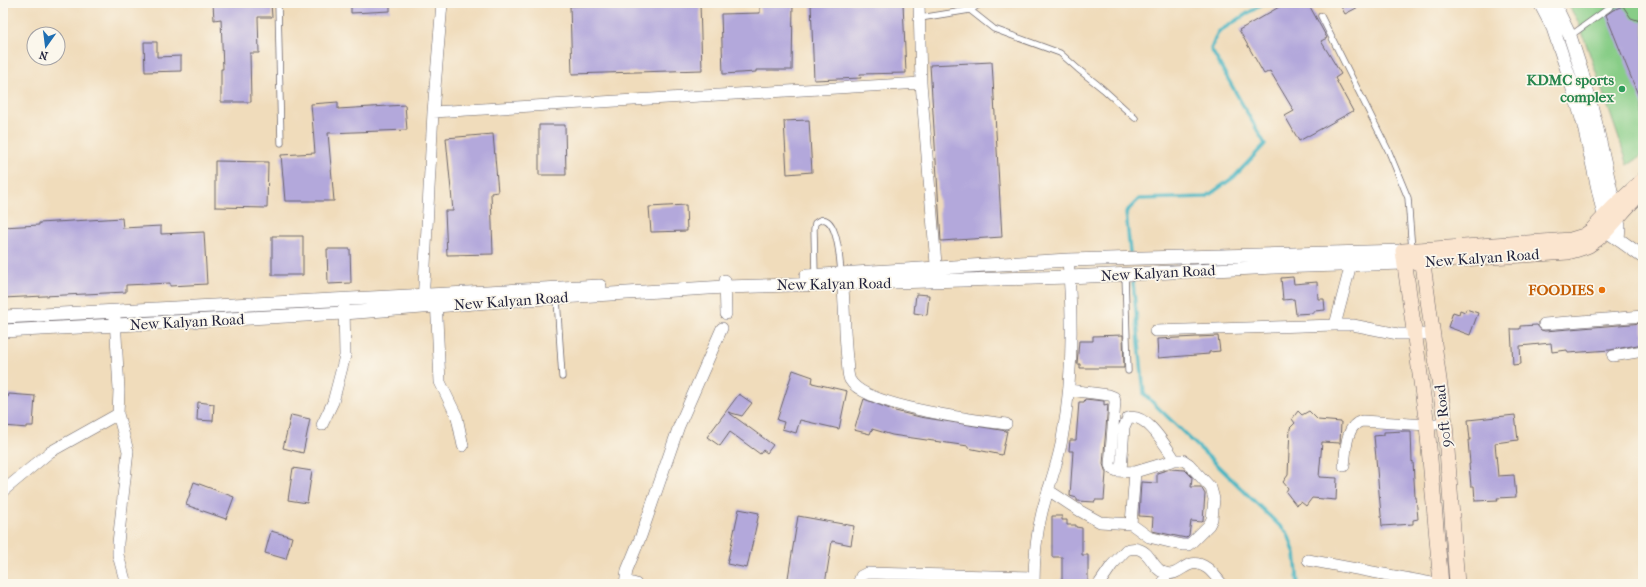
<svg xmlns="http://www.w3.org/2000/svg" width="1646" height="587" font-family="'IM FELL French Canon',serif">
<rect width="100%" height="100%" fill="#fbf7ec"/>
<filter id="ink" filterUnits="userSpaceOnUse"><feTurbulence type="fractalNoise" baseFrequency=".025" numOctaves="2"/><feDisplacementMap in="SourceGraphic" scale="8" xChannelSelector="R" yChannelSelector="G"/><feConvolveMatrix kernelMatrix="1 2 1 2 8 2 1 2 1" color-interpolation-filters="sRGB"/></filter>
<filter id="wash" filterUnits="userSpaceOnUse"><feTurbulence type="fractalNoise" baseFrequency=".012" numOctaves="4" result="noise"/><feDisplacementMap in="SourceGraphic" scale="16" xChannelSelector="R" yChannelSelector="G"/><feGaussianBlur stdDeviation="0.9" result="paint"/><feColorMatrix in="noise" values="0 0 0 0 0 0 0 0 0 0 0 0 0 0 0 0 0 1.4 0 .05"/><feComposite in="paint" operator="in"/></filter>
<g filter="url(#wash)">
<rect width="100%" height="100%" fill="#f0dcbb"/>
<!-- garden -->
<path fill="#88cd87" stroke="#557861" d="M1567,3H1643V155L1628,165L1579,23Z"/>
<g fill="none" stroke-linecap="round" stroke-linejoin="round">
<!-- stream -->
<path stroke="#47b5c2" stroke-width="3.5" d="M1130,252L1126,212L1139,199L1206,197L1234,177L1265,144L1211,49L1218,32L1264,3
M1133,282L1144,394L1288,534L1295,554L1298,584"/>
</g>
<g id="blocks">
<!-- building -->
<path fill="#b3a8db" d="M213,3H271L272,17H258L259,53H250L251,102H221V69H223L221,19L214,20Z
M351,3H390V11L351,13Z
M700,3L702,70L572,74L570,6Z
M760,3H793L792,70H756V72L723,74L721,14L760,13Z
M811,3H903L906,73L860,74L861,78L814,80Z
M1286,3H1308L1327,38L1321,41L1341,74L1335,78L1353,111L1299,141L1285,116L1294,111L1270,71L1264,74L1239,30Z
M1339,3H1366L1345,14Z
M1623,6L1631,18L1643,22V107L1606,15L1613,10Z
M144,42H157V57L181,56V71L145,72Z
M992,62L1002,237L941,241L930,65Z
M338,102V109L405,105L407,130L328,133L334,201H285L281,155L315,153L311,104Z
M809,120L812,172L787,174L784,121Z
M539,125H565L566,175H539Z
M493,134L498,192L491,193L493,254L447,255L445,211H453L446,138Z
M215,161L268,162L267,208L215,207Z
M686,205L687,231L651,232L649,207Z
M122,218L123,228L161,226V234L204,232L207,284L170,286V283L126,285V292L3,298V227L39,225V223Z
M272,236H303V275H272Z
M327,249H350L351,283L328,284Z
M1293,277L1294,284L1317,282L1318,299H1324L1325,310L1314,311V313L1296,314L1294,299L1283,300L1281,278Z
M916,294L929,295L927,315L914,313Z
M1466,309L1478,313L1470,335L1448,327L1453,312L1459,314L1460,310L1465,312Z
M1643,323V344L1610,350L1568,353L1567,350L1552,352L1551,343L1520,346L1521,364L1513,365L1511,329H1520V326L1537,325L1541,330L1545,331Z
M1123,335L1124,368H1080V364H1077L1079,341H1093V336Z
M1218,336L1220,351L1209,352V354L1158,358L1157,339Z
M793,370L813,377L812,383L847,391L839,429L800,420L796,433L782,429L784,422L777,420Z
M9,394L35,396L33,426H27V428L4,426L3,424V396L8,397Z
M739,394L752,403L742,416L728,412L773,445L767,453L763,450L760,454L730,432L720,446L707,437Z
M864,399L895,411L920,417L1007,431L1002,455L968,448V446L892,435L872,429L870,434L854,430Z
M1085,399L1104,401V405L1108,404L1103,464L1106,473L1104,500H1095V502L1077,501V498L1070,496L1073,451H1069L1070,440H1076L1079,402H1084Z
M198,402L214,404L213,421L197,420Z
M1298,411L1302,415L1309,411L1318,420L1341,422L1340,443L1322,442L1319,477L1337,478L1336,500L1312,498L1306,506L1301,502L1296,505L1286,492L1288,488L1283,482L1288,475L1290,428L1295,423L1292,419Z
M291,415L310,419L303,453L283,448Z
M1515,415L1518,440L1495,443L1498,476L1514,475L1516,497L1497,498L1498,500L1475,501L1474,486H1471L1469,464H1470L1468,440H1470L1468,420Z
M1405,431H1411L1412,462L1413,461L1415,497H1416L1418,519L1413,520V524L1382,526L1374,436L1384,435V432Z
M293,468L312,471L307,503L288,500Z
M1170,469L1185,470L1192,477L1191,487H1201L1205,494L1203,521L1202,522L1191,521L1189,535L1186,538L1152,531L1153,517L1139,516L1141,482L1157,483V473Z
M194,482L234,497L226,519L186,505Z
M739,509L759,513L747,568L727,564Z
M798,516L854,526L851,545L832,541L825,584H787Z
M1052,516H1062V520H1067V525H1076V527L1082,528V555H1088V584H1062V557H1052Z
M271,531L292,537L286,559L265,553Z"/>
</g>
</g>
<g filter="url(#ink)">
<use href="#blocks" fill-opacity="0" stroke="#6a6368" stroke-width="1"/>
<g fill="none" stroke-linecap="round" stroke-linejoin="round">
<defs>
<path id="service" d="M278,3L281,143
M970,10L994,29L1060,53L1078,69L1103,89L1135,118
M1321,16L1389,152L1408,198L1412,250
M920,18L970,10L982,3
M1570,36L1609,8L1612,3
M815,275L814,229L815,223C837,205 840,261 841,273
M1125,275L1128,371
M557,298L562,377"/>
<path id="minor" d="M919,3L921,83
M433,112L921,83L937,276
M842,276C845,304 844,331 847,359C848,365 847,374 850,380C864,406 976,420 1006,424
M725,280L726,314
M436,298L440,382L457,417L463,446
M423,304L433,112L442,3
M1544,324L1643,316
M1335,325L1351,264
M1155,331L1335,325H1353L1398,334H1434
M1613,356L1643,351
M118,414L128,451L118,543V555L126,584
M322,425L333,402L345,356L344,305
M1344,466C1346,452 1345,425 1362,421L1427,425L1445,423
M1121,471L1124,427L1128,418C1147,412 1166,447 1175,460
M1048,490L1080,511L1100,522L1131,524L1149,537L1182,545H1188L1192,542L1209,525L1212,519L1214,499L1211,488L1189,464L1183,460H1175L1135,472L1117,471L1112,469L1110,465L1115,402L1114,397L1109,395L1069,390
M3,491L50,452L118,414L119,390L115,318
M1131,524L1135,472
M1308,560L1437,584
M626,581L636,584
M625,584L627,570L641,536L679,426L722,328
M858,584L861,576L867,573L1034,577
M1034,584C1034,560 1036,535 1042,512C1048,488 1058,463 1062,439C1073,380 1073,320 1068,260
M1099,584L1112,565L1126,550C1129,549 1135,548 1138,549C1151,552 1153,570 1165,573C1182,578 1186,554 1207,568C1213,572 1217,579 1222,584
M1163,584L1166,573"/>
<path id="tertiary" d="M1540,3L1553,28L1569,76L1583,122L1607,229L1611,234L1643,257
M1554,3L1570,36L1582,73L1595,120L1619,226L1618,239
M806,276L1068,260L1403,251
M3,317L600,286
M3,331L344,313L529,299L725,287L1069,277L1275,267L1404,263"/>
<path id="secondary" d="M1421,250L1445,423L1457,584
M1413,262L1568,252C1575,250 1583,248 1589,245C1608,233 1621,211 1638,196
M1441,584L1427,425L1403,251L1571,240L1584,236L1591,231L1614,207L1643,180"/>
</defs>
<!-- service casing -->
<use href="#service" stroke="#6a6368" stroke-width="7"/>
<!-- minor casing -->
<use href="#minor" stroke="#6a6368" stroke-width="12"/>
<!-- tertiary casing -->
<use href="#tertiary" stroke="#6a6368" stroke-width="14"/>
<!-- secondary casing -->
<use href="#secondary" stroke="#6a6368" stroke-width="16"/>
<!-- service -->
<use href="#service" stroke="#fff" stroke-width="5.5"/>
<!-- minor -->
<use href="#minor" stroke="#fff" stroke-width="11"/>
<!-- tertiary -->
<use href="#tertiary" stroke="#fff" stroke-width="13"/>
<!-- secondary -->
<use href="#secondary" stroke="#fbe5cf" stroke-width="15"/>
</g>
</g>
<!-- markers -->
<circle fill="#2e9e5b" stroke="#fbf7ec" stroke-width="1.5" cx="1622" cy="89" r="4"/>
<circle fill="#e8710a" stroke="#fbf7ec" stroke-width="1.5" cx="1602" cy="290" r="4"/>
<g text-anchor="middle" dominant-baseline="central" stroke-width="3.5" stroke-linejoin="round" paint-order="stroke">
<!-- leisure labels -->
<g font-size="15" font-weight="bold" fill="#27864d" stroke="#fbf7ec" text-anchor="end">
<text x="1614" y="80">KDMC sports<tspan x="1614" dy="17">complex</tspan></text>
</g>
<!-- street labels -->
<g font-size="15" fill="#22223b" stroke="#fbf7ec">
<text transform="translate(1482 258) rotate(-4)">New Kalyan Road</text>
<text transform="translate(1158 273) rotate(-3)">New Kalyan Road</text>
<text transform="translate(834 284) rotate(-1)">New Kalyan Road</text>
<text transform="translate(511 301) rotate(-4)">New Kalyan Road</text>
<text transform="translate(187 322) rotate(-3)">New Kalyan Road</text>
<text transform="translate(1443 416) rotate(-96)">90ft Road</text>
</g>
<!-- food labels -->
<g font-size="15" font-weight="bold" fill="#c56008" stroke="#fbf7ec" text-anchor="end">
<text x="1594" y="290">FOODIES</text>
</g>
</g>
<!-- margin -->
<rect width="1646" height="587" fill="none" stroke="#fbf7ec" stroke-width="16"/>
<!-- north arrow -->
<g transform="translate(46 46) rotate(194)"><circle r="19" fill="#fbf7ec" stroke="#a4a2a5"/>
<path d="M0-3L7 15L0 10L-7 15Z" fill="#1f6fb2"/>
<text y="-6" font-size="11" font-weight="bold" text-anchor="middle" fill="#22223b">N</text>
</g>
</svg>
